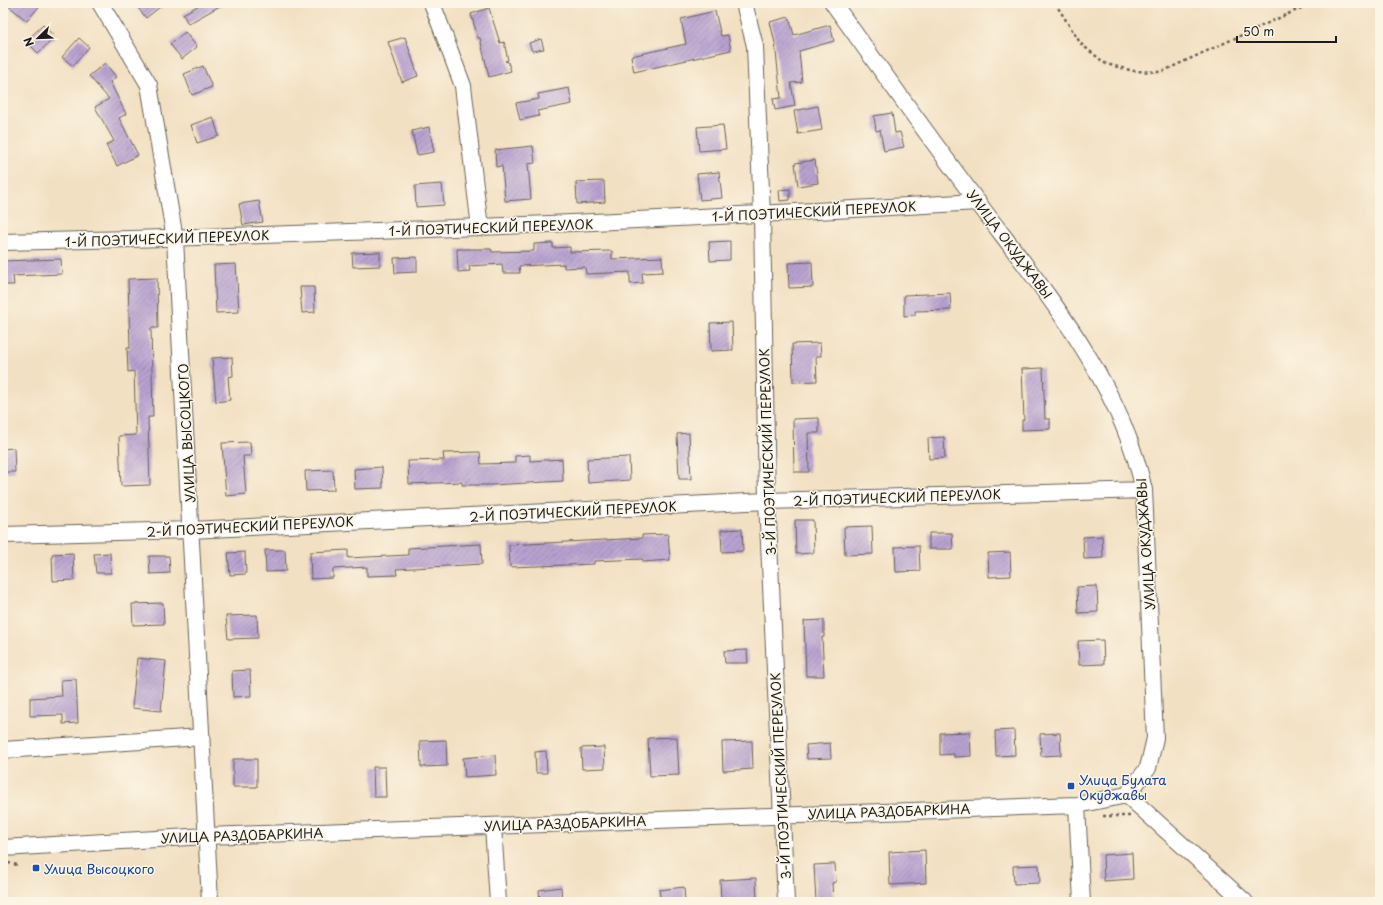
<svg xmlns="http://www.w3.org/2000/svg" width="1383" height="905" font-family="'Playpen Sans',sans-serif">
<defs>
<pattern id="building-hatch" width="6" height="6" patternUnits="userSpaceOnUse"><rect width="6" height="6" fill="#b8a2d0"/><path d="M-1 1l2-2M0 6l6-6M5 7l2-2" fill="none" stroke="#9583a8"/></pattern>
</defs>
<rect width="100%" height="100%" fill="#fcf5e5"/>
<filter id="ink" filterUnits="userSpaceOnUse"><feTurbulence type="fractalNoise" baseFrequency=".025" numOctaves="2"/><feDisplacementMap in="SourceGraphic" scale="8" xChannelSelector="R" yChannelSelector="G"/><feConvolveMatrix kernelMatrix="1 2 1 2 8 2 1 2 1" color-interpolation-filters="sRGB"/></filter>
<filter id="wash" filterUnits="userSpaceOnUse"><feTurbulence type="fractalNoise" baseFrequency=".012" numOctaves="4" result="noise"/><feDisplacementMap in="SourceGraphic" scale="16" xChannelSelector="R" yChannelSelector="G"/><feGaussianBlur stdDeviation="0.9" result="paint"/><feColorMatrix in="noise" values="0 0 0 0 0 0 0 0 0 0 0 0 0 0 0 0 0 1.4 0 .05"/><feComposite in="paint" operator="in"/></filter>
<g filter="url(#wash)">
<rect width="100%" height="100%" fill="#f2e0c2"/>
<g id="blocks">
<!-- building -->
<path fill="url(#building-hatch)" d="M5,3H42L27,21Z
M134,3H165L146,18Z
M203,3H225L188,24L183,14Z
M489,8L500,43L504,42L508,60L505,61L508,62L511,71L489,77L480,38H478L471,14Z
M715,11L721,36L728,35L731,50L634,72L631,56L686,44L681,19Z
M789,17L794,35L830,25L834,41L799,51L802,82L791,83L795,106L775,110L773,99L781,98L775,43L770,22Z
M43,25L55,37L38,53L26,41Z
M185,32L197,47L182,59L170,44Z
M405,37L418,76L402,82L388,42Z
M79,38L89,47L73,66L62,57Z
M541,39L544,49L532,51L529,43Z
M105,63L116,77L110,82L126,114L119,118L138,155L117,166L106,145L114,141L95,107L109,99L89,76Z
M203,66L212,87L192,95L184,74Z
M569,88L572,104L537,111L539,116L520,120L516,103L539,99L538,94Z
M818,106L822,130L798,134L794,111Z
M892,113L895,133L900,132L904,147L884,151L880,130L876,131L874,116Z
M213,117L219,136L197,143L191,125Z
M723,125L726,149L699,151L697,127Z
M429,127L434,152L417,155L412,131Z
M533,146L535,163L528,164L531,199L505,201L502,166L496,167L495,150Z
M815,160L818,183L798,186L795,163Z
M719,172L722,198L700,200L697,174Z
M604,181L605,202L577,204L576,182Z
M442,184L444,205L416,207L415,186Z
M790,189V200L780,201L779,190Z
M259,201L263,222L243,225L239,204Z
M730,241V260L710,261L709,242Z
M553,243V248L570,247V252L612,251V259L662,257L663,272L642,273L643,283L630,284V272L586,274L585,267L564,268V264L519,266L520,273H503L502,264L469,266L470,271L458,272L457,249H491L492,252L534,251V244Z
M380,252V266L353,267L352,253Z
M417,257V272L395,273L394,258Z
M61,259L62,274L13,276L14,285H3V261Z
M812,262L813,287L789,288L788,263Z
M236,264L239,312L216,313L214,265Z
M157,278L158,328H151L153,417H148L150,485L121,486L119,436L136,435L134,371L128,372L127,348H130L128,279Z
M300,287H314L315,312L302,313Z
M950,293L951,310L915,311V315L904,316V295Z
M732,322L733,350L711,351L710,323Z
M820,343L821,356H816L817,381L793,382L792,344Z
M232,357L233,376L228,377L230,400L216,402L212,358Z
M1043,368L1045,419H1050V429L1022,430V420H1024L1022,369Z
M819,418V433H808L809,472H794L793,419Z
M689,433L691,479H679L677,434Z
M944,437L945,458L929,459L928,438Z
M250,442L251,456H243L246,494L226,496L222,443Z
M14,448L15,472H3V449Z
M480,452L481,464L515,463V456L530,455V461L562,459L563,481L492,485H462V482L409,484L408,461L444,460L443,453Z
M629,457L630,480L588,483L587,459Z
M382,467L383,488L355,489L354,469Z
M333,470L334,490L306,491L305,471Z
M795,520H813L814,553L796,554Z
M872,526L873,554L845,555L844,527Z
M742,529L743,551L722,552L721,530Z
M929,533H952L953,549H929Z
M668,534L670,560L643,562V559L594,561V564L510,567L509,545L642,538V535Z
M1102,536L1103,558L1084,559L1083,537Z
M481,544L482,564L396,569L397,575L367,576V567L333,569V578L311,579L310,552L348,550V558L408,555V548Z
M919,546L920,571L896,572L895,547Z
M265,550H285L286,571L266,572Z
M245,552L246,574L230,575L228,553Z
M1010,552L1011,576L989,577L988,553Z
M73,553L74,580L53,581L52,554Z
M110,553L111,573H96L94,554Z
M149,556H169L170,573L150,574Z
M1097,586L1098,612L1078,613L1077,587Z
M163,603L164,624L133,625L132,604Z
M257,615L258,638L228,639L226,616Z
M824,620V637H822L824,676H806L804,621Z
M1103,640L1104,664L1079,665L1078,641Z
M747,650L748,663H725L724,651Z
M137,658L166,661L161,711L132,708Z
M250,670L251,696L233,697L232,671Z
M76,679L78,723L63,724V715L30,716V698L62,696L61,680Z
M1014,730L1015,755L996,756L995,731Z
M970,732L971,756L954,757V754L940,755V733Z
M1060,733L1061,755L1041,756L1040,734Z
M677,737L679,775L650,776L648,738Z
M446,740L447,766L421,767L420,741Z
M752,741L753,769L723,771L722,742Z
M830,743L831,758L807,759L806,745Z
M604,747L605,768L582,769L581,748Z
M546,751L547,773H536L535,752Z
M495,755L496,775L465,777L463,758Z
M233,759H257V787H233Z
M373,767H385L386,797H374Z
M925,850L926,883L890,885L889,852Z
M1132,853L1133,879L1104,881L1103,855Z
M835,864L836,882L832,883L833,902H816L814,865Z
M1039,865L1040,883L1014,884L1013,866Z
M756,878L757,902H721L720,880Z
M561,887L562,902H540L539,890Z
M684,887L685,902H661L659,890Z"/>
</g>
</g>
<g filter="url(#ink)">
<use href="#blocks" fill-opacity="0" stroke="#676156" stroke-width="1"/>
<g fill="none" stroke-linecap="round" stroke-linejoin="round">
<defs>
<path id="minor" d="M100,3L149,85L175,239L210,902
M432,3L463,86L480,228
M744,3L755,46L762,215L767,501L786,902
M833,3C881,70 930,138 979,204C1045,292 1120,380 1144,490L1155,738L1148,768L1127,795
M3,242C328,235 653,221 978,202
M3,535L191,530L767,501L1144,490
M3,750L202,737
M1127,795L1245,902
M1077,805L1082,902
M493,826L498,902
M3,848L207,836L1077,805L1127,795"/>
</defs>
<!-- minor casing -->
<use href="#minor" stroke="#676156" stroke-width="18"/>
<!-- path -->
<path stroke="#676156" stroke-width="2.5" stroke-dasharray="3 3" stroke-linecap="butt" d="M1055,3L1081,44L1106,64L1134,71L1161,72L1312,3
M1103,816H1130
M8,863L18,865"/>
<!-- minor -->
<use href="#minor" stroke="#fff" stroke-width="16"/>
</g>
</g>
<!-- markers -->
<g fill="#1a4fb4" stroke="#fcf5e5" stroke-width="1.5">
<rect x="1067" y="782" width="8" height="8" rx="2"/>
<rect x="32" y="864" width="8" height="8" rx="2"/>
</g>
<g text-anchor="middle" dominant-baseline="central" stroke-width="3" stroke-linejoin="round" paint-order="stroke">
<!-- street labels -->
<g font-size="13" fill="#1c1c1c" stroke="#fcf5e5">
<text transform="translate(814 211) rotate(-3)">1-Й ПОЭТИЧЕСКИЙ ПЕРЕУЛОК</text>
<text transform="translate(491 227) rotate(-2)">1-Й ПОЭТИЧЕСКИЙ ПЕРЕУЛОК</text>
<text transform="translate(167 238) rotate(-2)">1-Й ПОЭТИЧЕСКИЙ ПЕРЕУЛОК</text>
<text transform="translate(1010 244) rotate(53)">УЛИЦА ОКУДЖАВЫ</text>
<text transform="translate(186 433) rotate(-93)">УЛИЦА ВЫСОЦКОГО</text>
<text transform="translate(767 452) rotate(-92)">3-Й ПОЭТИЧЕСКИЙ ПЕРЕУЛОК</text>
<text transform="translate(897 497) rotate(-2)">2-Й ПОЭТИЧЕСКИЙ ПЕРЕУЛОК</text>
<text transform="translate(573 511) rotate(-3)">2-Й ПОЭТИЧЕСКИЙ ПЕРЕУЛОК</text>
<text transform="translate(250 526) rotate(-3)">2-Й ПОЭТИЧЕСКИЙ ПЕРЕУЛОК</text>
<text transform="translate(1145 544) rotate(-94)">УЛИЦА ОКУДЖАВЫ</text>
<text transform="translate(780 776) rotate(-93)">3-Й ПОЭТИЧЕСКИЙ ПЕРЕУЛОК</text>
<text transform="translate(889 811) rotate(-2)">УЛИЦА РАЗДОБАРКИНА</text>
<text transform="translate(565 823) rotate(-2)">УЛИЦА РАЗДОБАРКИНА</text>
<text transform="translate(242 835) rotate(-2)">УЛИЦА РАЗДОБАРКИНА</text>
</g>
<!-- transit labels -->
<g font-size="13" fill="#164399" stroke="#fcf5e5" text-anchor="start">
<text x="1079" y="779">Улица Булата<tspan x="1079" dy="15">Окуджавы</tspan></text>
<text x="44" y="868">Улица Высоцкого</text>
</g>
</g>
<!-- margin -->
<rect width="1383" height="905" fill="none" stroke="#fcf5e5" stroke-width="16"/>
<!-- north arrow -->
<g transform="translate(38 38) rotate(247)" stroke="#fcf5e5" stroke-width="3" paint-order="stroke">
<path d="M0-3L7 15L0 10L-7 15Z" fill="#1c1c1c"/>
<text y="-6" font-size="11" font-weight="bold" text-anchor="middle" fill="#1c1c1c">N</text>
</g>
<!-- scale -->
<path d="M1237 36v6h99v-6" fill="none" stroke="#1c1c1c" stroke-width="2"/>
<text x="1243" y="36" font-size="12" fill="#1c1c1c" stroke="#fcf5e5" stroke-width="3" paint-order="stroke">50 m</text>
</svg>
